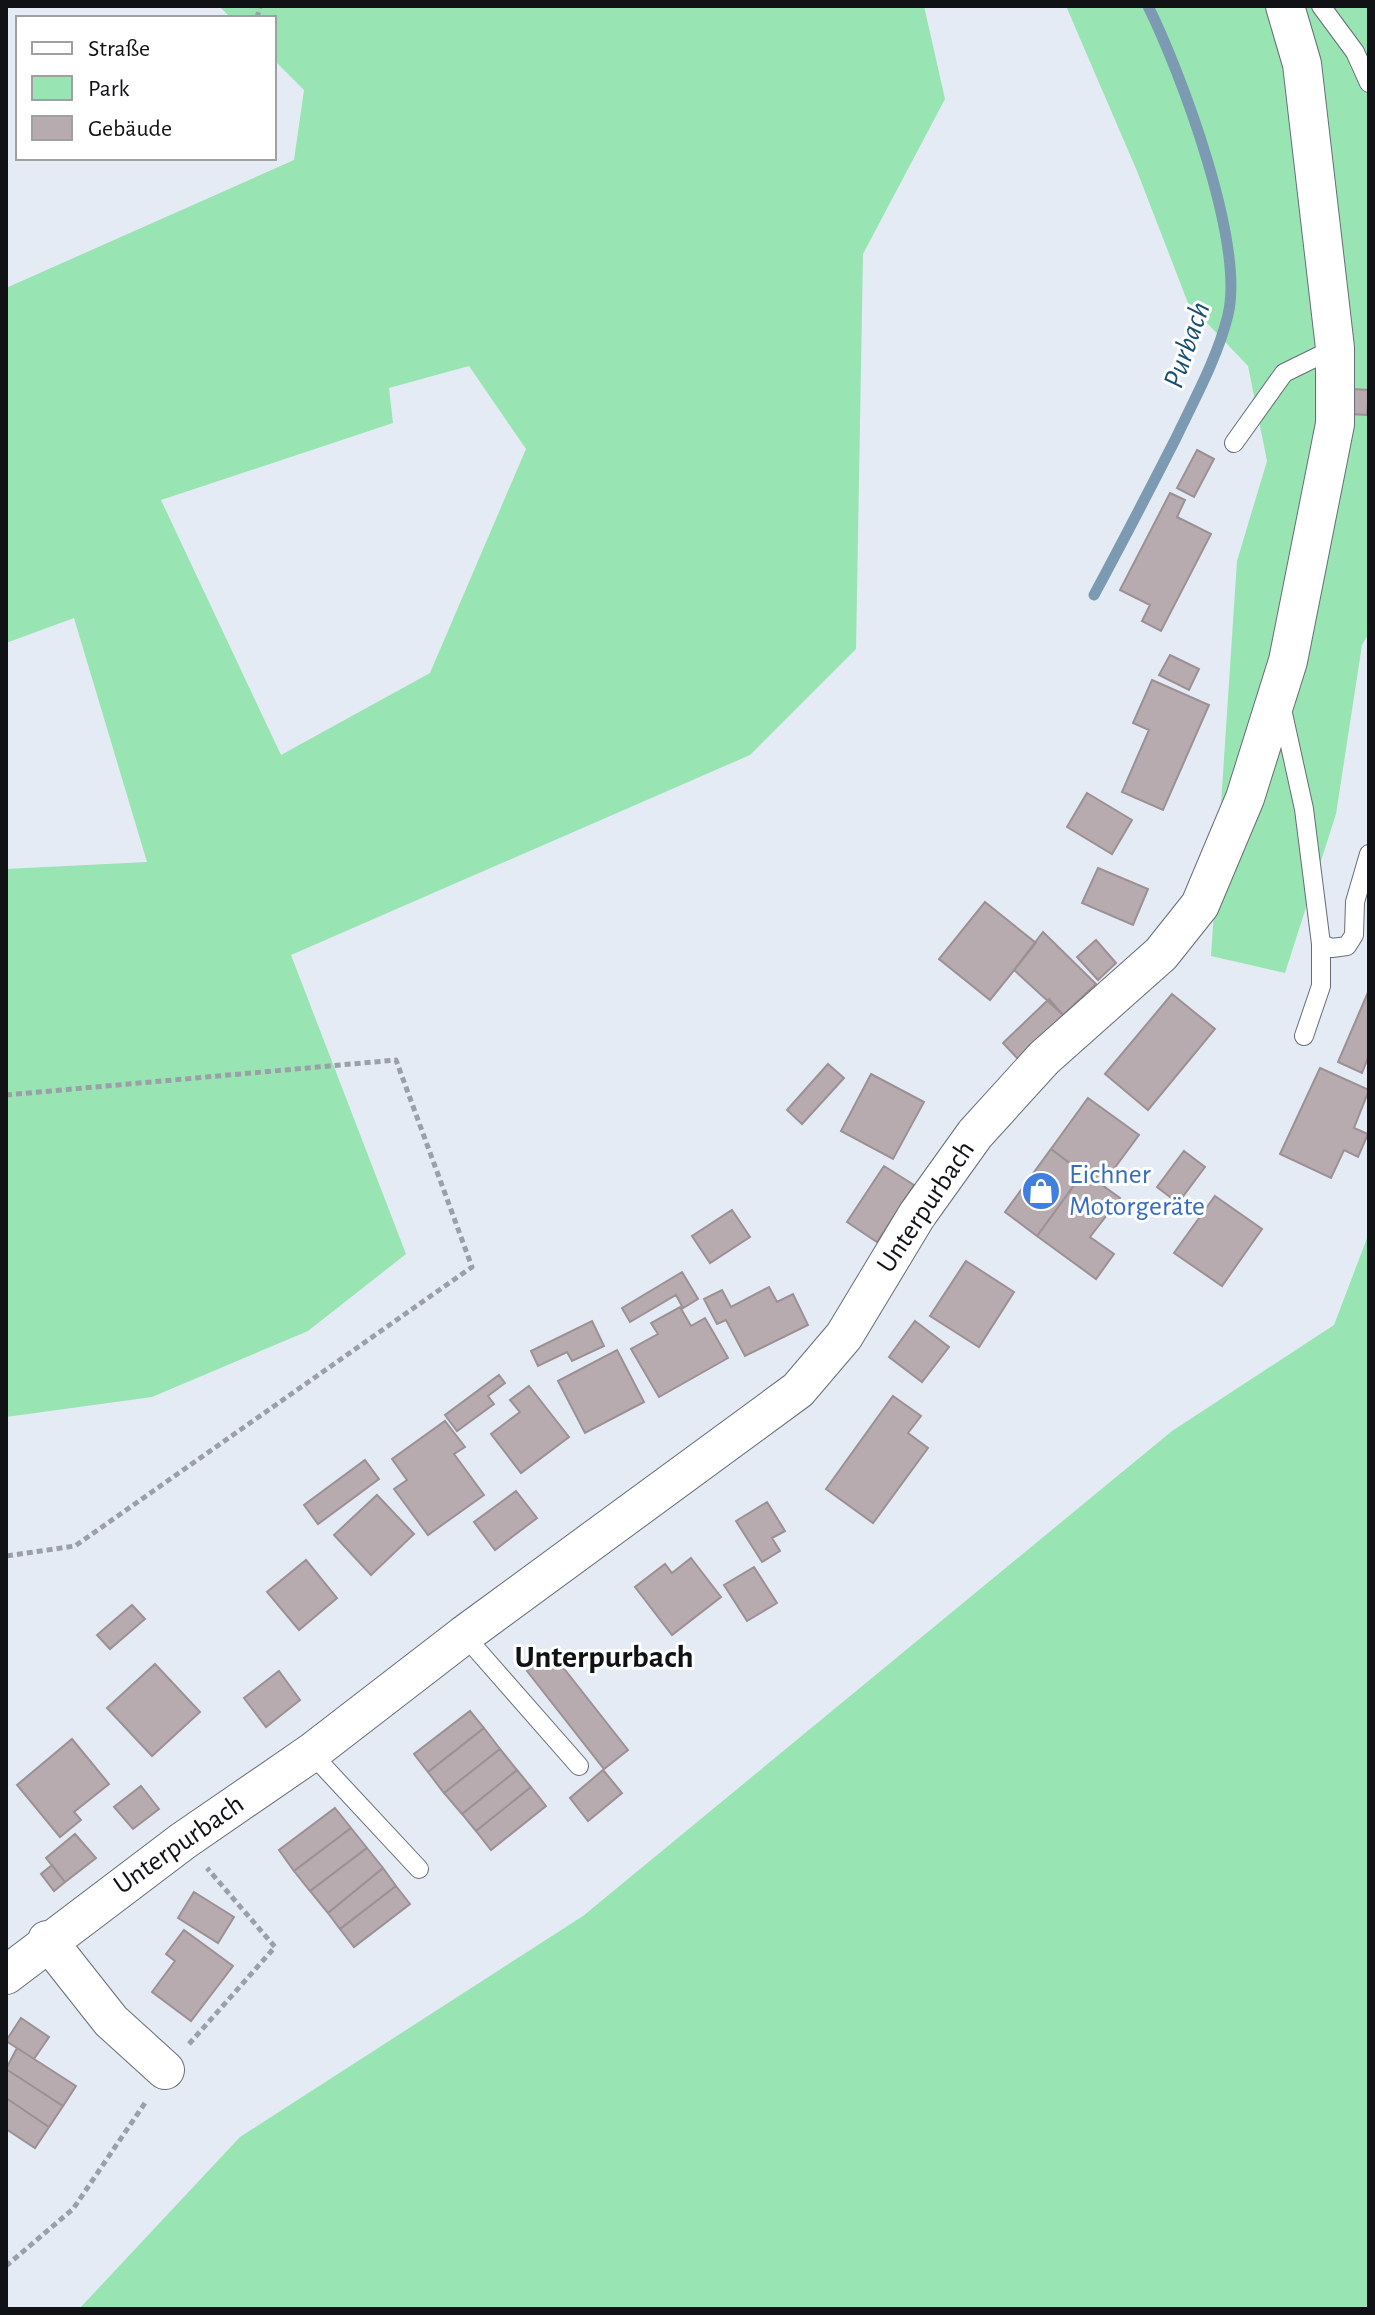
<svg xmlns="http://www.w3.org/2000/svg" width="1375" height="2315" font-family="'Alegreya Sans',sans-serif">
<rect width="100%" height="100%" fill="#e4ebf5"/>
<!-- green -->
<path fill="#98e4b3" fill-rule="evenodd" d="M219,6H924L945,99L863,254L856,649L750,755L291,955L406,1254L308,1331L152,1397L6,1417V869L147,862L74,618L6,643V288L294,160L304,90L274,60V18H231ZM469,366L526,449L430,673L281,755L161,500L393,423L389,388Z
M1066,6H1369V633L1362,645L1336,814L1285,973L1211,956L1237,561L1267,461L1248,366L1188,303L1137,171Z
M1369,1233V2309H79L240,2137L583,1916L1172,1431L1334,1325Z"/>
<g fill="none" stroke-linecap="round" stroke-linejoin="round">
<!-- stream -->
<path stroke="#7c9ab1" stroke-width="11" d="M1094,595C1122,543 1149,491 1176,438C1195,398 1217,359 1228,315C1245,243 1181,73 1148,6"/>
</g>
<!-- building -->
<path fill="#b7abb0" stroke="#9c9095" stroke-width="2" d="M1352,389L1369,390L1367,415L1350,414Z
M1197,450L1214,459L1194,497L1177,488Z
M1170,493L1185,500L1177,517L1211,534L1161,631L1142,621L1150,605L1120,590Z
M1170,655L1199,669L1189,690L1159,675Z
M1152,680L1209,705L1163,810L1122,792L1149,730L1133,723Z
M1087,793L1132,820L1112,854L1067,827Z
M1098,868L1148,889L1133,925L1082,903Z
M985,902L1036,943L990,1000L939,959Z
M1043,932L1096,984L1063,1015L1014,970Z
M1096,940L1116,963L1098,980L1077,957Z
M1369,990V1055L1362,1073L1338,1062Z
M1172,994L1215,1029L1148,1110L1105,1074Z
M1049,999L1063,1015L1018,1059L1003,1043Z
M828,1064L844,1078L802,1124L787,1110Z
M1320,1068L1369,1090L1354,1128L1368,1134L1358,1157L1344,1150L1331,1178L1280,1154Z
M871,1074L924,1102L893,1159L841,1131Z
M1088,1098L1139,1135L1102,1185L1120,1198L1090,1237L1114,1254L1096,1279L1037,1236L1083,1173L1051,1149Z
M1051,1149L1083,1173L1037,1236L1005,1212Z
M1184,1151L1205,1167L1178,1203L1157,1187Z
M884,1166L914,1185L877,1242L847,1222Z
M1215,1196L1262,1229L1222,1286L1174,1253Z
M732,1210L750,1237L710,1263L692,1236Z
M966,1261L1014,1292L979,1347L930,1316Z
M682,1272L698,1299L683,1308L676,1295L630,1322L622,1308Z
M769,1287L777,1302L793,1294L808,1325L745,1356L726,1320L717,1324L704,1299L722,1290L731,1307Z
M680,1307L691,1326L705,1318L728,1358L659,1397L631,1349L658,1334L651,1323Z
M592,1321L604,1346L572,1361L567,1352L538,1366L531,1351Z
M915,1321L949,1347L922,1382L889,1357Z
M617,1350L644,1402L585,1433L558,1381Z
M499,1375L505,1383L488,1396L494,1404L457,1431L445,1415Z
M529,1386L569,1437L521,1473L491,1434L520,1412L510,1400Z
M893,1396L921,1416L908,1433L928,1448L873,1523L826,1489Z
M445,1421L465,1447L454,1454L484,1495L428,1535L394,1489L407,1480L392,1459Z
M365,1460L379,1479L318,1524L304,1505Z
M516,1491L537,1518L495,1550L474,1522Z
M377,1495L414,1534L371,1575L334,1535Z
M767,1502L785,1531L772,1538L780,1551L762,1562L736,1521Z
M691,1558L721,1597L672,1635L635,1587L665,1564L672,1573Z
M306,1560L337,1598L299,1630L267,1592Z
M754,1567L777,1603L747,1621L724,1585Z
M132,1605L145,1619L110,1649L97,1635Z
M551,1652L628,1750L604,1769L527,1671Z
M155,1664L200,1712L152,1756L107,1708Z
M279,1671L300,1700L266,1727L244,1698Z
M470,1711L484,1728L428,1772L414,1754Z
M484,1728L500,1749L444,1793L428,1772Z
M72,1739L109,1784L74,1812L81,1820L60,1837L17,1785Z
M500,1749L517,1770L462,1814L444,1793Z
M517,1770L531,1787L476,1831L462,1814Z
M603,1770L622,1793L588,1821L570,1798Z
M141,1786L159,1809L133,1829L114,1807Z
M531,1787L546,1806L491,1850L476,1831Z
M335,1808L351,1828L294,1871L279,1850Z
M351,1828L367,1848L310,1891L294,1871Z
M75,1834L96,1858L65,1882L46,1858Z
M367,1848L383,1868L328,1913L310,1891Z
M52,1865L65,1882L54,1891L41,1874Z
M383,1868L396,1886L340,1929L328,1913Z
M396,1886L410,1904L354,1947L340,1929Z
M194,1892L234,1917L218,1943L178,1918Z
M184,1930L233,1966L191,2021L152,1992L175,1961L166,1954Z
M21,2018L49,2037L34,2059L6,2041Z
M17,2048L76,2086L63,2106L6,2069Z
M6,2069L63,2106L49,2127L6,2098Z
M6,2098L49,2127L35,2148L6,2129Z"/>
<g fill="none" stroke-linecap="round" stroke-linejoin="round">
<defs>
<path id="lane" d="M1321,6L1355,52L1369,83
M1234,443L1284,373L1335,348
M1282,709L1304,809L1321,944L1332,948L1347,946L1354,935L1355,902L1369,854
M1304,1036L1321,986V944
M464,1635L579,1766
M311,1753L419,1869"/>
<path id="street" d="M47,1940L111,2021L165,2070
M6,1975L183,1841L311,1753L464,1635L798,1390L844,1336L917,1215L975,1134L1044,1058L1161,954L1200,905L1245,798L1288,661L1335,424V348L1302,64L1285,6"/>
</defs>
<!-- lane casing -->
<use href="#lane" stroke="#676d76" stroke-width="20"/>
<!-- street casing -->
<use href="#street" stroke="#676d76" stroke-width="40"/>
<!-- path -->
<path stroke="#9ba0a8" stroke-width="5" stroke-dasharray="6 4" stroke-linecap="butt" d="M257,18L260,6
M6,1095L396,1060L472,1267L75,1546L6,1556
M189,2044L275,1947L207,1868
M6,2266L73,2209L147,2100"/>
<!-- lane -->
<use href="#lane" stroke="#fff" stroke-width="18"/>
<!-- street -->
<use href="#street" stroke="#fff" stroke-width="38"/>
</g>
<!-- icons -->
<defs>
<symbol id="shop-disc" viewBox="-11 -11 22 22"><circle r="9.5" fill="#3f7fe0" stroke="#fff"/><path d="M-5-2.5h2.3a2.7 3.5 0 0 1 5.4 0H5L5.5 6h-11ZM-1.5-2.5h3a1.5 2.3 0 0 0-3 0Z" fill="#fff"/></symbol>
</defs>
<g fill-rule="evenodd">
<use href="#shop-disc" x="1019" y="1169" width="44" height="44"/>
</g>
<g text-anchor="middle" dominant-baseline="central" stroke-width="6" stroke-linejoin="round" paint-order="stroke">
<!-- shop labels -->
<g font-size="28" fill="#366cbe" stroke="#fff" text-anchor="start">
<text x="1069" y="1175">Eichner<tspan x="1069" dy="32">Motorgeräte</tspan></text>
</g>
<!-- street labels -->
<g font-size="28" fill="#101215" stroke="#fff">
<text transform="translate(926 1207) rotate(-56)">Unterpurbach</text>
<text transform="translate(179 1845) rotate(-35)">Unterpurbach</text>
</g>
<!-- water labels -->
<g font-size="30" font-style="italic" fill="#184f71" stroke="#fff">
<text transform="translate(1187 345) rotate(-71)">Purbach</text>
</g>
<!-- quarter labels -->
<g font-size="32" font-weight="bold" fill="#101215" stroke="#fff">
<text x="604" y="1657">Unterpurbach</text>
</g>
</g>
<!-- border -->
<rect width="1375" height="2315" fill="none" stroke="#101215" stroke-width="16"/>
<!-- legend -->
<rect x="16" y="16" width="260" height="144" fill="#ffffff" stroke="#9fa0a1" stroke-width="2"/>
<rect x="32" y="42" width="40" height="12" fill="#ffffff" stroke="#9fa0a1" stroke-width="2"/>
<text x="88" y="56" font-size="24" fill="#101215">Straße</text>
<rect x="32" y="76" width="40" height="24" fill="#98e4b3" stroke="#9fa0a1" stroke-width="2"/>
<text x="88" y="96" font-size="24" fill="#101215">Park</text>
<rect x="32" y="116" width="40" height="24" fill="#b7abb0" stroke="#9fa0a1" stroke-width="2"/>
<text x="88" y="136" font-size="24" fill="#101215">Gebäude</text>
</svg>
